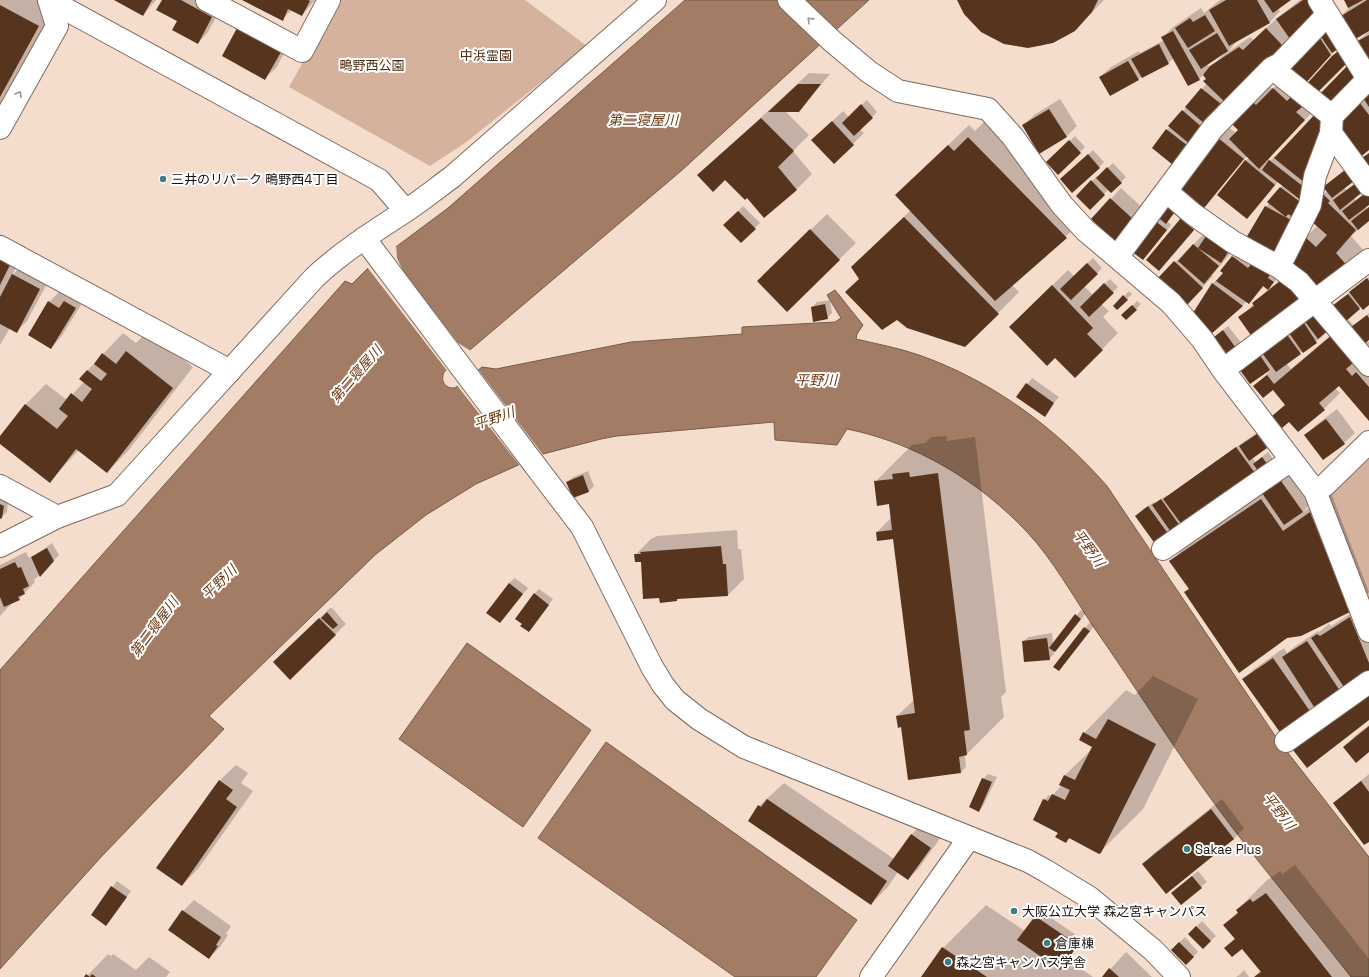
<svg xmlns="http://www.w3.org/2000/svg" width="1369" height="977" font-family="'Space Grotesk','Noto Sans JP',sans-serif">
<rect width="100%" height="100%" fill="#f5ddce"/>
<!-- green -->
<path fill="#d4b29d" d="M338,0H525L587,46L465,143L430,166L289,87Z
M1369,453V607L1326,494Z"/>
<!-- water -->
<path fill="#a27c64" stroke="#795c4a" d="M685,0H869L681,171L444,372C440,381 445,389 455,388L482,367L496,369L631,342L742,334V327L835,322L841,318L827,295L835,290L863,325L857,334L856,339C877,344 899,348 919,355C993,381 1056,428 1107,486L1278,740L1369,857V977H1351C1306,919 1257,862 1214,803C1172,746 1135,686 1095,629C1073,596 1053,560 1027,532C979,481 916,443 847,429L837,445L775,440L774,422L617,436L601,439L543,454L476,484L426,515L375,555L209,716L224,729L102,856L0,969V670L345,281L352,284L369,267L448,208Z
M467,643L591,730L523,827L399,739Z
M606,742L857,920L816,977H735L538,838Z"/>
<!-- pier -->
<path fill="#f5ddce" d="M396,245L397,258L403,271L458,343L471,351L448,372L367,267Z
M477,368L544,456L520,466L456,384Z"/>
<!-- shadow -->
<path fill="#0003" fill-rule="evenodd" d="M0,0H50L59,5L0,113Z
M116,0H156L143,15Z
M163,0H211L222,6L208,32L198,43Z
M244,0H315L302,15L292,10L282,19Z
M958,0H1104L1074,31L1064,37L1041,46H1016L992,38L973,23Z
M1220,0H1289L1278,8L1280,11L1270,22L1238,39L1228,52L1250,37L1254,40L1277,18L1300,0H1325L1237,92L1224,100L1178,158L1167,130L1207,83L1208,78L1204,74L1199,79L1174,58L1168,63L1138,79L1100,77L1111,67L1139,51L1140,53L1164,40L1162,38L1173,27L1201,8L1204,13ZM1223,53L1224,54L1210,68L1207,64Z
M1345,0H1369V67L1278,278L1269,287L1270,288L1295,268L1313,290L1239,318L1269,289L1264,286L1249,302L1247,301L1211,334L1194,313L1213,283L1224,273L1222,271L1243,246L1266,207L1283,185L1278,182L1247,218L1245,161L1249,158L1247,156L1200,212L1218,138L1228,127L1236,133L1239,130L1230,121L1266,83L1273,89L1289,73L1304,86L1344,45L1339,18L1349,8ZM1369,31L1357,42L1361,53L1317,113L1277,157L1275,156L1270,161L1268,159L1320,104L1312,96L1353,40Z
M1331,18L1335,50L1314,73L1285,65Z
M291,41L276,68L265,78L223,55Z
M809,73L830,74L799,111H785L809,135L793,151L812,174L796,190L747,196L726,179L699,175Z
M1369,88V149L1336,126Z
M1060,99L1077,126L1066,137L1024,125L1034,115Z
M867,100L877,112L860,129L864,133L834,163L823,130L843,111L849,117Z
M989,117L1087,217L1012,285L1019,292L965,346L860,279L873,246L911,210L918,174L969,125L975,131Z
M1075,136L1085,147L1058,174L1052,157Z
M1093,150L1104,162L1099,167L1067,174Z
M1354,162L1344,187L1346,190L1364,177L1354,198L1356,200L1369,190V204L1365,207L1367,209L1369,207V220L1351,236L1365,252L1321,288L1305,238L1318,225L1323,195L1327,191L1330,182Z
M1113,163L1126,177L1111,192L1109,189L1090,208L1077,196L1097,176L1098,177Z
M1121,188L1145,210L1127,230L1111,199Z
M1181,204L1167,221L1171,225L1148,254L1132,250L1160,217Z
M743,206L760,223L741,241L725,225Z
M827,214L856,243L787,311L758,281Z
M1182,219H1204L1159,270Z
M0,234L26,247L12,275L24,264L50,278L27,321L16,332L10,328L0,345Z
M1204,234L1236,243L1229,255L1212,275L1213,276L1197,293L1159,278Z
M1093,258L1102,268L1084,286L1093,295L1110,279L1118,287L1101,304L1109,311L1103,317L1118,333L1075,377L1055,357L1010,327L1068,270L1074,276Z
M1369,277V304L1362,306L1347,318L1354,326L1369,313V339L1366,341L1369,342V419L1339,384L1335,388L1340,393L1324,409L1289,421L1273,417L1286,404L1273,388L1255,386L1272,369L1251,383L1239,366L1307,316L1322,337L1286,363L1291,369L1346,322L1339,301Z
M60,291L86,297L61,337L51,348L29,334L49,302Z
M1129,291L1132,294L1117,309L1114,306Z
M830,300L832,313L827,318L812,307L817,302Z
M1137,301L1141,304L1126,319L1123,315Z
M1228,326L1243,345L1238,350L1215,337Z
M148,331L193,367L128,451L107,472L79,450L50,481L0,442V438L26,404L46,384L67,400L84,382L87,371L123,333L136,343Z
M1032,378L1059,397L1044,415L1018,397Z
M1337,409L1355,433L1344,443L1306,435L1316,425Z
M1262,429L1271,442L1252,457L1256,462L1268,452L1273,459L1168,534L1141,511L1154,502L1155,504L1167,495V496Z
M946,436L947,441L975,437L1006,692L1001,697L1004,717L965,756L966,767L961,772L902,726L897,716L914,700L894,538L877,532L892,517L890,503L875,482L912,445L925,443L931,437Z
M588,471L594,486L589,491L573,497L567,482L573,477Z
M1292,471L1313,501L1303,512L1331,493L1369,592L1349,612L1186,592L1190,588L1170,562L1191,541Z
M0,496L8,501L7,512L0,518Z
M737,530L738,549H741L744,579L728,595L679,598L677,600L635,555L651,539L657,536Z
M52,543L59,555L45,570L34,580L35,582L19,599L13,602L0,616V565L26,552L29,558L32,557Z
M515,578L528,588L500,622L509,583Z
M539,589L553,599L529,631L534,594Z
M1361,607L1369,627V673L1313,716L1244,679L1254,669L1284,648L1287,653L1294,647L1318,631L1319,632L1329,624L1331,626Z
M330,608H332L346,624L290,678L275,662Z
M1081,610L1086,613L1060,646L1055,651L1054,650V654L1049,659L1023,642L1028,637L1052,633L1053,644Z
M1090,622L1094,626L1059,670L1054,667Z
M1153,676L1198,699L1143,809L1100,852L1070,838L1066,842L1058,834L1044,800L1049,795L1052,796L1062,785L1061,784L1065,775L1093,748L1084,733L1126,690L1135,695Z
M1369,725V751L1345,747L1355,736Z
M236,765L248,773L241,783L253,791L198,869L182,885L157,867L220,780Z
M988,774L997,777L983,806L978,811L983,779Z
M1369,774V840L1334,803Z
M784,783L894,859L912,834L922,824L941,837L919,868L908,879L898,872L887,888L871,904L759,806Z
M1222,799L1244,828L1234,839L1166,892L1144,864L1154,853Z
M1295,865L1369,959V977H1254L1261,970L1243,948H1225L1235,938L1225,925L1238,912L1237,910L1266,881L1280,871L1282,874Z
M1198,871L1207,882L1181,903L1178,888Z
M117,881L131,891L106,925L92,915Z
M194,900L231,926L226,934L228,935L220,947L209,958L183,911Z
M986,905L1025,931L1041,911L1082,939L1068,960L1093,977H923L943,948Z
M1202,921L1216,936L1203,948L1189,934Z
M1185,937L1198,952L1186,964L1172,950Z
M1126,952L1152,977H1103Z
M108,954L111,956L113,954L136,970L149,957L170,972L166,977H86Z
M1244,970L1249,977H1236L1239,975Z"/>
<!-- building -->
<path fill="#56341e" d="M114,0H152L143,16Z
M162,0H181L212,17L198,44L172,30L177,21L156,10Z
M242,0H308L310,1L302,16L288,9L283,21Z
M957,0H1098L1092,12L1075,31L1053,43L1028,48L1004,44L981,32L964,14Z
M1226,0H1257L1270,23L1229,46L1209,10Z
M1264,0H1291L1273,13Z
M1303,0H1307L1319,18L1290,39L1276,19Z
M1344,0H1363L1348,8Z
M1367,0H1369V31L1352,41L1338,18Z
M0,5L39,26L0,97Z
M1205,15L1215,31L1188,48L1175,28L1190,18L1193,22Z
M1325,22L1341,47L1332,53L1317,31Z
M237,28L281,52L265,80L222,56Z
M1266,28L1282,45L1227,104L1203,81L1206,79L1203,75L1210,66L1239,47L1243,50Z
M1173,31L1200,80L1188,86L1161,37Z
M1316,32L1331,55L1304,85L1284,65Z
M1217,33L1228,51L1201,69L1189,50Z
M1369,35V64L1356,42Z
M1159,44L1169,64L1142,78L1131,59Z
M1341,49L1349,61L1315,95L1305,86L1332,56Z
M1128,61L1139,80L1110,96L1099,77Z
M1350,63L1361,76L1326,107L1317,97Z
M798,84H821L799,112H768Z
M1201,88L1221,104L1205,124L1185,107Z
M1273,88L1287,101L1291,97L1302,107L1296,112L1305,120L1259,169L1229,139L1238,130L1229,121L1250,99L1256,105Z
M1369,88V107L1362,96Z
M1356,98L1369,115V150L1358,159L1335,126Z
M861,104L873,118L854,136L842,123Z
M1049,109L1067,137L1039,154L1022,125Z
M1182,110L1204,129L1191,145L1168,126Z
M1317,112L1330,124L1305,183L1274,158Z
M761,118L794,151L778,167L797,190L764,218L747,198L745,200L725,180L713,192L697,175Z
M832,121L854,145L834,164L811,140Z
M1166,129L1188,146L1173,165L1152,148Z
M968,137L1067,238L995,301L895,195L948,145L954,151Z
M1217,137L1244,159L1200,213L1175,190Z
M1069,140L1081,153L1058,175L1046,162Z
M1369,153V173L1359,160Z
M1088,154L1100,168L1072,193L1060,179Z
M1245,160L1275,185L1247,219L1217,195Z
M1269,160L1309,191L1302,201L1262,170Z
M1107,167L1122,183L1111,193L1096,178Z
M1349,167L1358,178L1332,198L1323,187Z
M1091,180L1105,195L1090,210L1076,196Z
M1359,181L1365,190L1340,210L1333,200Z
M1280,187L1303,204L1293,217L1288,214L1286,217L1267,202Z
M1367,192L1369,194V205L1349,220L1342,211Z
M1323,194L1330,201L1328,203L1356,230L1336,253L1350,269L1321,289L1287,258L1305,237L1316,247L1327,235L1311,221L1319,212L1313,206Z
M1110,198L1135,221L1116,242L1091,219Z
M1166,201L1177,209L1166,224L1155,215Z
M1265,206L1295,222L1275,257L1243,243Z
M1369,207V221L1358,230L1351,221Z
M738,211L756,229L741,243L723,225Z
M904,217L999,314L965,347L907,328L897,320L882,330L845,292L859,279L851,267Z
M1181,218L1194,230L1159,271L1146,260Z
M1155,221L1167,230L1143,260L1131,251Z
M810,229L840,260L787,312L757,281Z
M1208,233L1231,248L1221,263L1198,248Z
M1193,244L1219,266L1204,284L1178,261Z
M1232,256L1248,268L1255,260L1271,273L1268,278L1274,282L1268,290L1263,286L1249,304L1216,281L1223,273L1220,271Z
M0,258L11,263L0,285Z
M1174,261L1203,288L1187,305L1158,278Z
M1087,263L1098,274L1071,300L1060,289Z
M12,274L40,289L17,333L0,324V297Z
M1284,278L1303,301L1255,341L1238,317L1254,306L1252,303Z
M1367,278L1369,281V305L1363,310L1349,292Z
M1104,283L1114,293L1089,317L1080,307Z
M1212,283L1243,306L1210,335L1193,313Z
M1052,285L1093,328L1087,334L1103,350L1075,378L1055,358L1047,366L1009,327Z
M1348,294L1360,309L1345,322L1332,306Z
M1123,295L1128,300L1117,310L1113,306Z
M48,301L59,308L64,301L76,308L51,349L28,335Z
M825,304L828,319L813,322L811,307Z
M1132,305L1137,310L1126,320L1121,315Z
M1315,311L1329,330L1318,339L1303,319Z
M1367,315L1369,318V340L1364,344L1351,327Z
M1302,320L1317,343L1303,353L1287,330Z
M1223,330L1238,351L1230,358L1214,337Z
M1285,332L1301,354L1276,372L1260,350Z
M1332,335L1354,362L1346,369L1352,376L1356,372L1369,387V421L1339,386L1319,403L1325,410L1298,432L1289,422L1282,428L1272,416L1285,405L1273,390L1263,398L1253,386L1267,375L1274,384Z
M126,351L173,388L107,473L76,449L50,483L0,444V436L25,404L57,429L68,416L59,409L71,393L82,402L92,389L79,379L87,370L101,381L107,374L94,364L102,353L116,364Z
M1257,351L1270,370L1250,384L1237,366Z
M1026,383L1054,403L1045,417L1016,397Z
M1326,419L1345,444L1323,460L1304,435Z
M1257,434L1267,448L1249,461L1239,446Z
M1236,447L1255,473L1182,525L1163,499Z
M1262,457L1268,465L1259,472L1253,464Z
M909,472L910,477L938,473L970,730L964,731L967,755L959,757L961,773L908,780L901,727L898,728L896,716L915,713L893,539L877,541L876,532L892,530L889,504L877,506L874,481L893,479L892,474Z
M583,475L589,492L573,498L566,482Z
M1281,481L1303,512L1284,525L1262,493Z
M1161,499L1180,526L1171,532L1152,505Z
M1261,499L1283,531L1310,512L1350,612L1301,636L1287,638L1239,673L1184,592L1189,589L1169,561Z
M0,504L4,506L2,518L0,519Z
M1148,506L1169,535L1156,545L1135,516Z
M721,546L723,564H726L728,596L677,599V601L660,603L659,598L643,599L641,562H635L634,554H641L640,552Z
M47,548L54,561L40,577L31,557Z
M15,562L18,568L21,567L29,586L23,589L25,594L18,597L20,600L4,607L0,597V569Z
M509,583L523,594L500,623L486,613Z
M534,593L549,605L529,632L520,626L522,624L515,619Z
M327,612L338,625L333,629L321,618Z
M1075,614L1081,619L1055,652L1049,648Z
M1350,617L1369,663V673L1346,690L1311,638L1317,634L1320,636Z
M319,618L336,635L290,680L273,662Z
M1084,627L1090,631L1059,671L1053,667Z
M1047,638L1050,660L1024,662L1022,641Z
M1307,641L1342,694L1316,710L1282,657Z
M1273,658L1314,717L1284,738L1242,679Z
M1367,694L1369,695V720L1307,768L1293,750Z
M1108,719L1156,744L1101,853L1099,854L1069,838L1066,843L1055,837L1058,833L1033,820L1043,799L1048,801L1052,794L1065,800L1070,790L1059,785L1064,775L1075,780L1092,747L1079,740L1083,732L1096,739Z
M1369,726V752L1356,763L1343,747Z
M982,778L992,782L979,812L969,807Z
M219,780L233,790L226,799L237,807L182,886L156,868Z
M1361,781L1369,792V842L1364,845L1333,803Z
M767,799L887,881L871,905L748,821L758,805L761,807Z
M1211,809L1234,839L1166,894L1142,864Z
M911,834L931,848L908,880L888,866Z
M1192,876L1202,888L1181,905L1171,893Z
M111,886L127,897L106,926L91,915Z
M1266,893L1332,977H1254L1261,972L1242,949L1232,957L1224,948L1235,939L1223,925L1238,913L1236,910L1250,899L1253,902Z
M182,910L221,937L216,945L218,946L209,959L168,930Z
M1035,916L1078,945L1060,970L1017,940Z
M1196,926L1211,941L1203,949L1188,934Z
M1179,942L1194,957L1186,965L1171,950Z
M942,947L987,977H921Z
M1109,968L1119,977H1102Z
M86,974L90,977L92,974L96,977H84Z"/>
<g fill="none" stroke-linecap="round" stroke-linejoin="round">
<defs>
<path id="street" d="M207,0L302,51L329,0
M789,0L832,41L869,72L898,91L988,109L1013,137L1062,205L1085,230L1171,303L1202,339L1223,370L1315,491L1369,631
M1319,0L1368,79
M1272,68L1280,64L1327,15
M0,128L57,26L49,0
M1331,133L1369,185
M1166,191L1193,214L1233,242L1279,267L1299,282L1369,365
M364,238L534,464
M0,247L230,371
M1117,257L1213,128L1272,68L1332,116
M1279,267L1310,205L1315,176L1331,133L1332,116L1369,78
M1223,370L1369,260
M0,486L57,517
M1315,491L1325,485L1369,442
M1163,549L1291,460
M1286,741L1369,682"/>
<path id="secondary" d="M49,0L379,180L406,211
M534,464L582,527L652,667L663,685L675,700L699,719L744,747L1028,861L1046,871L1090,898L1153,950L1179,977
M0,546L57,517L117,495L315,277C343,251 375,231 407,210C422,200 437,188 452,177L655,0
M871,977L969,838"/>
</defs>
<!-- street casing -->
<use href="#street" stroke="#7f6a5d" stroke-width="24"/>
<!-- secondary casing -->
<use href="#secondary" stroke="#7f6a5d" stroke-width="24"/>
<!-- street -->
<use href="#street" stroke="#fff" stroke-width="22"/>
<!-- secondary -->
<use href="#secondary" stroke="#fff" stroke-width="22"/>
</g>
<!-- one-way arrows -->
<defs><path id="oneway-chevron" d="M-2-3.5L2.5 0L-2 3.5" fill="none" stroke-width="1.6" stroke-linecap="round" stroke-linejoin="round"/></defs>
<g stroke="#989492">
<use href="#oneway-chevron" transform="translate(810 20) rotate(-136)"/>
<use href="#oneway-chevron" transform="translate(19 94) rotate(-61)"/>
</g>
<!-- markers -->
<g fill="#388086" stroke="#fff" stroke-width="1.5">
<circle cx="163" cy="179" r="4"/>
<circle cx="1187" cy="849" r="4"/>
<circle cx="1014" cy="911" r="4"/>
<circle cx="1047" cy="943" r="4"/>
<circle cx="948" cy="962" r="4"/>
</g>
<g text-anchor="middle" dominant-baseline="central" stroke-width="4" stroke-linejoin="round" paint-order="stroke">
<!-- park labels -->
<g font-size="13" fill="#522a0d" stroke="#fff">
<text x="486" y="55">中浜霊園</text>
<text x="372" y="65">鴫野西公園</text>
</g>
<!-- poi labels -->
<g font-size="13" fill="#19110c" stroke="#fff" text-anchor="start">
<text x="171" y="179">三井のリパーク 鴫野西4丁目</text>
<text x="1195" y="849">Sakae Plus</text>
<text x="1022" y="911">大阪公立大学 森之宮キャンパス</text>
<text x="1055" y="943">倉庫棟</text>
<text x="956" y="962">森之宮キャンパス学舎</text>
</g>
<!-- water labels -->
<g font-size="14" font-style="italic" fill="#6d3911" stroke="#fff">
<text x="643" y="120">第二寝屋川</text>
<text transform="translate(356 374) rotate(-49)">第二寝屋川</text>
<text x="816" y="380">平野川</text>
<text transform="translate(494 418) rotate(-19)">平野川</text>
<text transform="translate(1089 548) rotate(54)">平野川</text>
<text transform="translate(219 582) rotate(-44)">平野川</text>
<text transform="translate(154 627) rotate(-53)">第二寝屋川</text>
<text transform="translate(1279 811) rotate(52)">平野川</text>
</g>
</g>
</svg>
